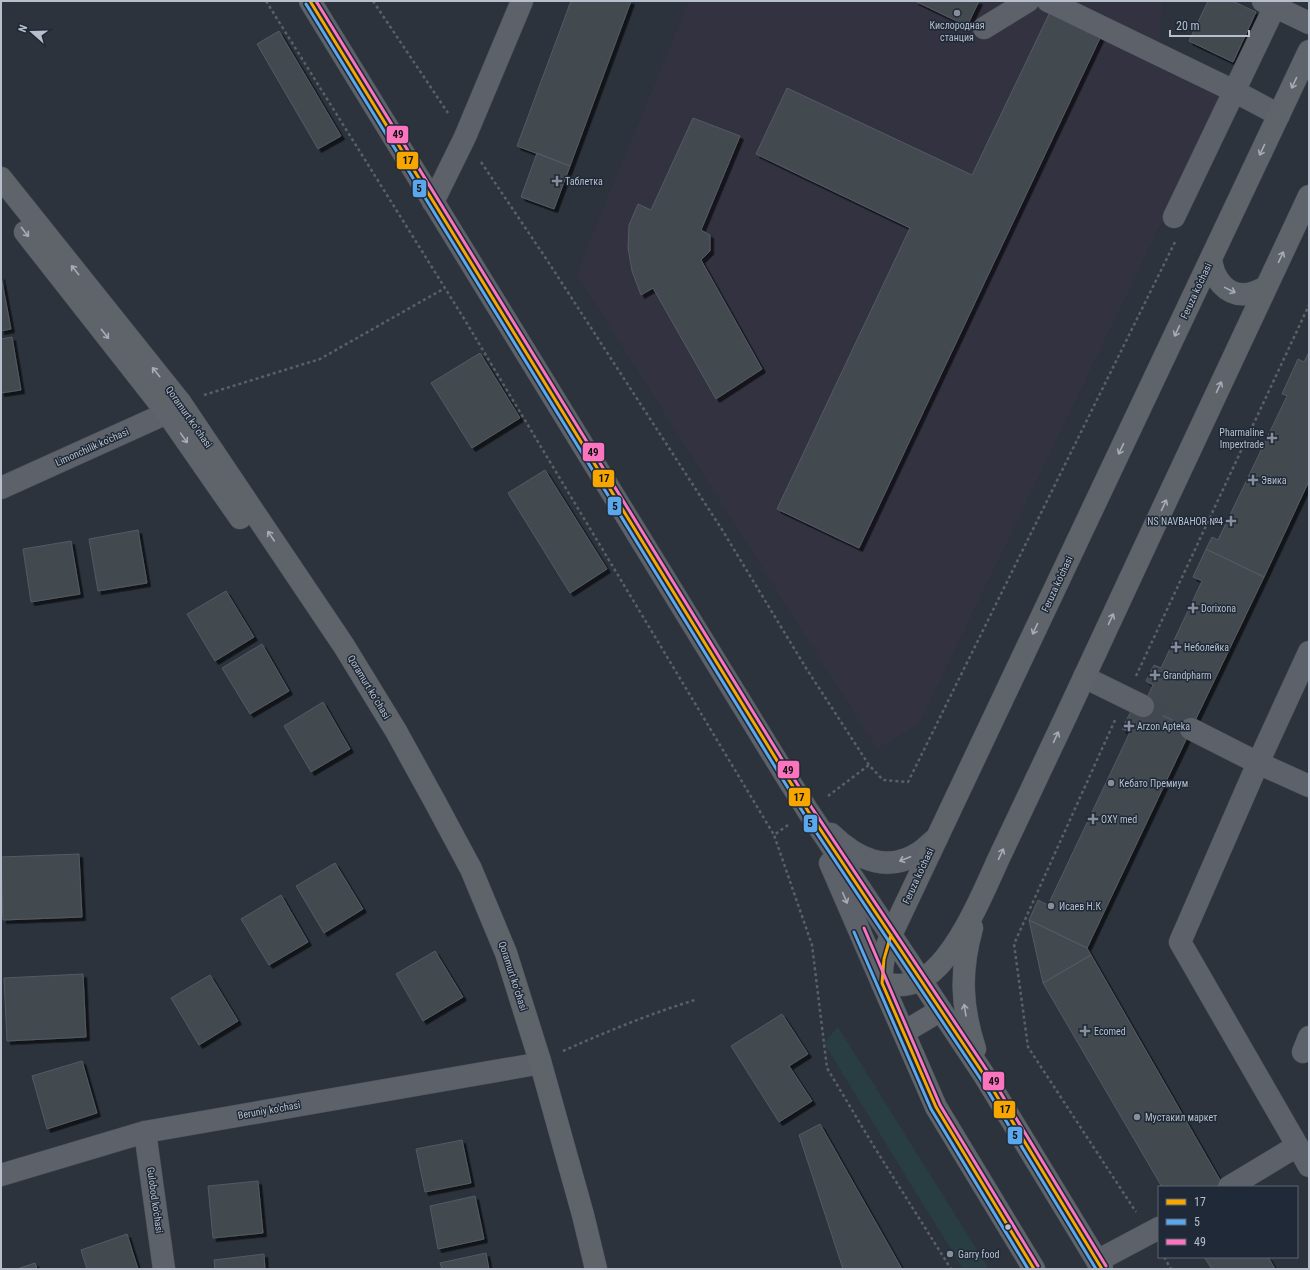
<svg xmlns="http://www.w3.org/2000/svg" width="1310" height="1270" font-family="'Roboto Condensed',sans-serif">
<defs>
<filter id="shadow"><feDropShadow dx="3.5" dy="3.5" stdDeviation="0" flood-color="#0009"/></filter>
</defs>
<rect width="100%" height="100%" fill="#2c333c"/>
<!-- medical -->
<path fill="#333241" d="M689,1H1162L1158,67L1222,98L919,724L877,749L577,275L585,252Z"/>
<!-- grass -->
<path fill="#293e42" d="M838,1027L989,1269H963L824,1043Z"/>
<!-- building -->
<path fill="#434950" stroke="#545a63" filter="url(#shadow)" d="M571,1H631L570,166L517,146Z
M915,1H979L967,26Z
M1208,1H1232L1256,12L1233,62L1189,41Z
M1050,12L1101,36L859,548L777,509L910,228L756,154L787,88L972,175Z
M279,31L341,136L318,149L257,44Z
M693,118L740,136L701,230L710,235V251L701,260L762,369L716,399L653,288L641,295L632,271L628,248L629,225L638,204L651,210Z
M537,153L570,166L554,209L521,197Z
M1,276L11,329L1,331Z
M12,337L21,390L1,393V339Z
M1309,352V481L1264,577L1206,549L1212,537L1218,540L1287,396L1282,394L1298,359L1304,362Z
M480,353L520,418L472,448L431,383Z
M545,470L607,569L570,593L508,493Z
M138,530L147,583L98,591L89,539Z
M71,541L80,594L31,602L23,549Z
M1206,549L1264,577L1191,729L1143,706L1153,685L1146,681L1154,665L1161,668L1202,581L1193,577Z
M226,591L254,637L215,661L187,614Z
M262,644L289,691L250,714L222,668Z
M323,702L350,749L311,772L284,726Z
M1143,706L1191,729L1087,948L1029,920L1038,900L1048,905L1130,732L1122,729L1131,711Z
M79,854L82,917L3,920L1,857Z
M335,863L363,909L324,933L296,886Z
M281,895L308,942L269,965L241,919Z
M1029,920L1087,948L1091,955L1043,983Z
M435,951L463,997L423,1021L396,974Z
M1091,955L1224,1187H1162L1043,983Z
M83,974L86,1037L7,1041L4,978Z
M210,975L238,1021L199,1045L171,998Z
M782,1014L808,1054L789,1066L812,1101L779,1122L731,1046Z
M82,1061L97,1113L47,1129L32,1076Z
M820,1124L902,1269H843L799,1135Z
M462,1140L471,1183L425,1192L416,1149Z
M258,1181L263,1233L213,1238L208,1186Z
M475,1196L484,1239L438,1249L430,1206Z
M127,1234L138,1269H87L81,1250Z
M486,1253L489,1269H442L440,1263Z
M264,1254L265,1269H215L214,1260Z
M1204,1257H1268L1275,1269H1212Z
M35,1263L37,1269H17Z"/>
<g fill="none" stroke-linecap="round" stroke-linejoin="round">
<!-- minor-tunnel -->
<path stroke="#414852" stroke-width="22" stroke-dasharray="22 11" stroke-linecap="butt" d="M1143,706L1191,729"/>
<defs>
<path id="minor" d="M310,1L786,776L808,811L891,935
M1048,1L1234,91L1279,115
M1263,1L1309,23
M984,28L1028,1
M433,202L465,137L522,1
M1174,217L1275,6
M1,488L167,413L180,402
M1084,677L1143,706
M1191,729L1258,763L1309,652
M1309,786L1258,763L1180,942L1309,1166
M831,834C857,859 887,874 920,852C926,848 931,842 937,838
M830,863L882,983
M1303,1052L1309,1037
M145,1132L164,1269
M1,1175L145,1132L530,1065L540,1061
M1229,1187L1297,1146
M1097,1261L1159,1228"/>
<path id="major" d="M1,178L180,402L344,646L396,731L434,800L471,869L506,953L540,1061L583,1215L596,1269
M25,232L167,413L240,518
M1211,259C1213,278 1226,297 1248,294C1254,293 1260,290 1266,287
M972,928C960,971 961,1006 975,1049
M891,935L984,1075L1102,1269
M882,983C910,990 929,979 946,957C967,931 984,891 998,860C1021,811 1044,763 1067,714C1147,541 1228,369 1309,196
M904,1032L941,1010
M1034,1269L936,1107L882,983C881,966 884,951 891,935L1309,51"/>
</defs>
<!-- minor casing -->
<use href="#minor" stroke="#4a4f56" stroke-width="23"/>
<!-- major casing -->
<use href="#major" stroke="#4a4f58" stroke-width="23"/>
<!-- path -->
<path stroke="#5a6066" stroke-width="2.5" stroke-dasharray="3 3" stroke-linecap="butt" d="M266,1L463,317L774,835
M373,1L448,113
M481,162L545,257L721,528L806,668L869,765L883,780L908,782L1176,240
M204,395L320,359L445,288
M1136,676L1309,305
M1115,720L1014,944L1028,1047L1136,1212
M828,796L869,765
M788,825L774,835L812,945L827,1068L873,1145L951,1269
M563,1051C606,1032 649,1014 695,1000
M1164,1257L1171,1269"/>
<!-- minor -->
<use href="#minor" stroke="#5d6169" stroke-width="22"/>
<!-- major -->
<use href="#major" stroke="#5f646b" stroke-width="22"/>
<defs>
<path id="bus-1" d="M310,1L808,811L984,1075L1102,1269
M891,935L884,959L882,983L936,1107L1034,1269"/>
<path id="bus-2" d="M306,4L804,814L980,1078L1096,1269
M854,932L931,1109L1028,1269"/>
<path id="bus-3" d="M316,1L812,808L988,1072L1106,1266
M864,928L940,1105L1038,1266"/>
</defs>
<!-- bus-1 casing -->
<use href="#bus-1" stroke="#1f2937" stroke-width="6"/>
<!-- bus-2 casing -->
<use href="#bus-2" stroke="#1f2937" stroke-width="6"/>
<!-- bus-3 casing -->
<use href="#bus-3" stroke="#1f2937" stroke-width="6"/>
<!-- bus-1 -->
<use href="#bus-1" stroke="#f7a600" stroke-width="3"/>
<!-- bus-2 -->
<use href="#bus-2" stroke="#5aa8eb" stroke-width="3"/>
<!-- bus-3 -->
<use href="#bus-3" stroke="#fc73be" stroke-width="3"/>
</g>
<!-- one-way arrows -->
<defs><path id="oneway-shaft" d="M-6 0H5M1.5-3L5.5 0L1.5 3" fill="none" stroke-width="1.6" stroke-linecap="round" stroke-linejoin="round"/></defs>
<g stroke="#a5adb9">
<use href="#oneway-shaft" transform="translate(1294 83) rotate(115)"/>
<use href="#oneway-shaft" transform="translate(1262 150) rotate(115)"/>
<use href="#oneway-shaft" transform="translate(25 232) rotate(52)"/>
<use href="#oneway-shaft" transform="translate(1281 257) rotate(-65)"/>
<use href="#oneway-shaft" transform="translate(75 270) rotate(-129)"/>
<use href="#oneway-shaft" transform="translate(1230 290) rotate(26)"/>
<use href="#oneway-shaft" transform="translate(1177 331) rotate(115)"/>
<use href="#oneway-shaft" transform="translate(105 334) rotate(52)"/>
<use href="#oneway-shaft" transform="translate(156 372) rotate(-129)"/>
<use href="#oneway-shaft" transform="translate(1219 387) rotate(-65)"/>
<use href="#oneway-shaft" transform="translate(184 438) rotate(55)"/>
<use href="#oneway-shaft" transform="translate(1121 449) rotate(115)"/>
<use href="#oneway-shaft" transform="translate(1164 505) rotate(-65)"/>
<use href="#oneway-shaft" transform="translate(271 536) rotate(-124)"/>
<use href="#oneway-shaft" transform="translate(1111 619) rotate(-65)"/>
<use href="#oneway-shaft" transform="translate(1035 629) rotate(115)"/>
<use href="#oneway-shaft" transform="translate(1056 737) rotate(-65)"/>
<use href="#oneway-shaft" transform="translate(1001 854) rotate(-65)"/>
<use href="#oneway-shaft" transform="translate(965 1010) rotate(-99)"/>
</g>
<g stroke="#a5acb8">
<use href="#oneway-shaft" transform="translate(905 859) rotate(159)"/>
<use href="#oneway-shaft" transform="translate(845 898) rotate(67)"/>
</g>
<!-- markers -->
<g fill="#868e9a" stroke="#1f2937" stroke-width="1.5">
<circle cx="957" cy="13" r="4"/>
<path d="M555 175h4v4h4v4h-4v4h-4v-4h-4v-4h4z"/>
<path d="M1270 432h4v4h4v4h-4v4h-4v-4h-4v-4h4z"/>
<path d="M1251 474h4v4h4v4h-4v4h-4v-4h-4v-4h4z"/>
<path d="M1229 515h4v4h4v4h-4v4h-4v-4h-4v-4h4z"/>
<path d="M1191 602h4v4h4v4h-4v4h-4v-4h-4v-4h4z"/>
<path d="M1174 641h4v4h4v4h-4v4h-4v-4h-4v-4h4z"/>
<path d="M1153 669h4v4h4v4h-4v4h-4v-4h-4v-4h4z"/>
<path d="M1127 720h4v4h4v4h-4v4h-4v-4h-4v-4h4z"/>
<circle cx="1111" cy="783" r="4"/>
<path d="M1091 813h4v4h4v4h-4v4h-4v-4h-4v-4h4z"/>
<circle cx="1051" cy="906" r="4"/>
<path d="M1083 1025h4v4h4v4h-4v4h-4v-4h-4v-4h4z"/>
<circle cx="1137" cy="1117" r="4"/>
<circle cx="950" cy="1254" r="4"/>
</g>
<circle fill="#b7bfcc" stroke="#1f2937" stroke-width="1.5" cx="1008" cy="1227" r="3.5"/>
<g text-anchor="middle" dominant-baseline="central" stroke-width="3" stroke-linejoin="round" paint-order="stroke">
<!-- poi labels -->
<g font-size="10" fill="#b7bfcc" stroke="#1f2937" text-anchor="start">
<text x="957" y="25" text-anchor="middle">Кислородная<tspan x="957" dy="12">станция</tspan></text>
<text x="565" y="181">Таблетка</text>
<text x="1264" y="432" text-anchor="end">Pharmaline<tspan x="1264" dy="12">Impextrade</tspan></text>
<text x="1261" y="480">Эвика</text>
<text x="1223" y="521" text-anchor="end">NS NAVBAHOR №4</text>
<text x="1201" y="608">Dorixona</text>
<text x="1184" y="647">Неболейка</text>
<text x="1163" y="675">Grandpharm</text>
<text x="1137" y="726">Arzon Apteka</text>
<text x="1119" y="783">Кебато Премиум</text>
<text x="1101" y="819">OXY med</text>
<text x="1059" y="906">Исаев Н.К</text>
<text x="1094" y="1031">Ecomed</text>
<text x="1145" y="1117">Мустакил маркет</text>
<text x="958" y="1254">Garry food</text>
</g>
<!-- street labels -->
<g font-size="10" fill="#b7bfcc" stroke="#1f2937">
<text transform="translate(1196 291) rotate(-65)">Feruza ko'chasi</text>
<text transform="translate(189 417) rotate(55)">Qoramurt koʻchasi</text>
<text transform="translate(92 447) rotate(-24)">Limonchilik ko'chasi</text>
<text transform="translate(1057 584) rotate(-65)">Feruza ko'chasi</text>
<text transform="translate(369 687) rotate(59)">Qoramurt koʻchasi</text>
<text transform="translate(918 876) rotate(-65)">Feruza ko'chasi</text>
<text transform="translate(513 976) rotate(72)">Qoramurt koʻchasi</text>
<text transform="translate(269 1110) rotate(-10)">Beruniy ko'chasi</text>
<text transform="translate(155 1200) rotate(82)">Gulobod ko'chasi</text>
</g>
</g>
<g stroke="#1f2937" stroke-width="1.5">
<rect x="386" y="125" width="23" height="19" rx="4" fill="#fc73be"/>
<rect x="396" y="151" width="23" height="19" rx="4" fill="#f7a600"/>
<rect x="412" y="179" width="15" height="19" rx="4" fill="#5aa8eb"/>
<rect x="582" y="442" width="23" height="20" rx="4" fill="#fc73be"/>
<rect x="592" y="469" width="23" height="19" rx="4" fill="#f7a600"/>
<rect x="607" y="496" width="15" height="20" rx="4" fill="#5aa8eb"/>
<rect x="777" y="760" width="23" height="19" rx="4" fill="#fc73be"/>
<rect x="788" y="787" width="23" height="20" rx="4" fill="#f7a600"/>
<rect x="803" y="814" width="15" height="19" rx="4" fill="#5aa8eb"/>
<rect x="982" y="1071" width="23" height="20" rx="4" fill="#fc73be"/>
<rect x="993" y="1100" width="23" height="19" rx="4" fill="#f7a600"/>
<rect x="1007" y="1126" width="16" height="19" rx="4" fill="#5aa8eb"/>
</g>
<g font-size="11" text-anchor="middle" font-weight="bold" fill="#111">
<text x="398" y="138">49</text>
<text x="408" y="164">17</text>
<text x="419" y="192">5</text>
<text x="593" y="456">49</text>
<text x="604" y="482">17</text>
<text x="615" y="510">5</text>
<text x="788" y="774">49</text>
<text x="799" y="801">17</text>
<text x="810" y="827">5</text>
<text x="994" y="1085">49</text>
<text x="1005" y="1113">17</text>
<text x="1015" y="1139">5</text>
</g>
<!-- border -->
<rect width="1310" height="1270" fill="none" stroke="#b7bfcc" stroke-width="4"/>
<!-- legend -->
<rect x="1158" y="1186" width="140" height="72" fill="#1f2937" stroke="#5c6573"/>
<rect x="1166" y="1199" width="20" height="6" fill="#f7a600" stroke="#5c6573"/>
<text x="1194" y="1206" font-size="12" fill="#b7bfcc">17</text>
<rect x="1166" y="1219" width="20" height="6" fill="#5aa8eb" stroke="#5c6573"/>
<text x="1194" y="1226" font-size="12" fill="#b7bfcc">5</text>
<rect x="1166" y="1239" width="20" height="6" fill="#fc73be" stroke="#5c6573"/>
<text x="1194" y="1246" font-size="12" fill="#b7bfcc">49</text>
<!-- north arrow -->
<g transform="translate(32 32) rotate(290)" stroke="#1f2937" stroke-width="3" paint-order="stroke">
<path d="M0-3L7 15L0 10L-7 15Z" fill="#b7bfcc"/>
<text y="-6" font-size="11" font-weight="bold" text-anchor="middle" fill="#b7bfcc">N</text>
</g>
<!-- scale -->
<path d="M1170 30v6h79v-6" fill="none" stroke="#b7bfcc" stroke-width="2"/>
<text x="1176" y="30" font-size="12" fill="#b7bfcc" stroke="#1f2937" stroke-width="3" paint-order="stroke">20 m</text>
</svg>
